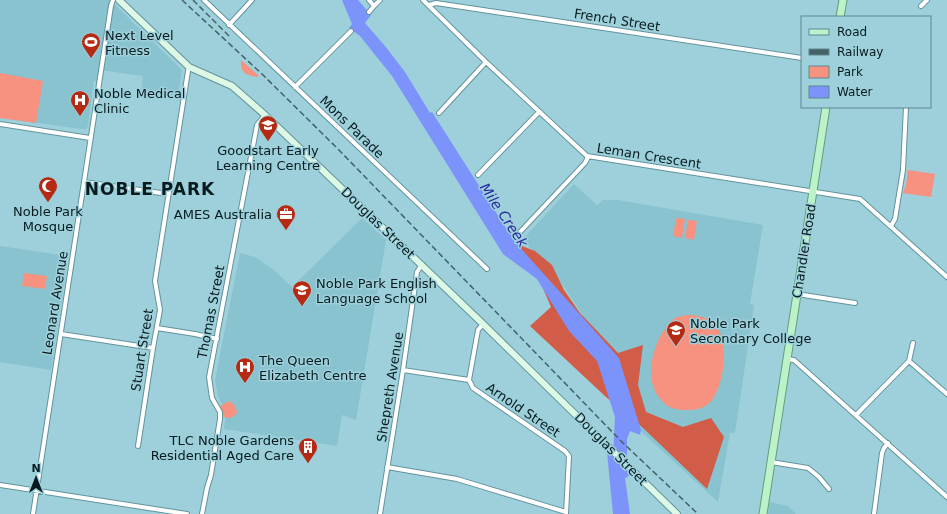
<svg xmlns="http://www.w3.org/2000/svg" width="947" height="514" font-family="'DejaVu Sans',sans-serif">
<rect width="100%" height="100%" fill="#9dd0da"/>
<!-- built -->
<path fill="#89c3d0" d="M0,0H110L182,70L178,96L141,91L143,76L99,70L97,82L94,80L88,126L86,129H81L0,118Z
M574,184L597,205L603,200H618L763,225L750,304L754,305L735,433H730L718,502L635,426L610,356L551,268L522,240Z
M362,218L386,240L356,420L342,415L337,446L224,429L226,413L218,396L215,380L240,253L255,257L274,270L292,287Z
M0,246L68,256L51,370L0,362Z
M770,502L788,506L796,514H768Z"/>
<!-- green -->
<path fill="#f6927f" d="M241,60L259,76L258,77C246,75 240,73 241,60Z
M0,73L43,81L36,123L0,118Z
M908,170L935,174L931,197L903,193L906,185Z
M676,218L685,219L682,238L673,236Z
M688,220L697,221L694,240L685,238Z
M24,273L47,276L45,289L22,286Z
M687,315C697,315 708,317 715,325C730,341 724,384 712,400C706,409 695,410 685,410C677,410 668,408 663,402C645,385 650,357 660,337C664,330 668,323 675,318C679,316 684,316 687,315Z
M229,401C234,404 236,406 237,413L231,418L223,417V413L220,406Z"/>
<!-- forest -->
<path fill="#d15c47" d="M517,244L535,251L552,265L564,290L580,313L618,353L643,345L638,385L646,412L683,427L711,418L724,437L707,489L642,427L606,397L530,326L551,307L539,279L515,245Z"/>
<!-- water -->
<path fill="#7b93fa" d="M342,0H358L371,15L365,23L385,46L405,72L430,113L432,112L506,228C512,232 516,237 514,244H517L619,358L641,430L640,435L630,431L627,439V470L631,475L625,478L630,514H613L607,452L613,457L615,417L597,361L569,331L537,279L503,254L392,76L360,36L349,28L352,24Z"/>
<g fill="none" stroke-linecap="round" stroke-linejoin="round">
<defs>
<path id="minor" d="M204,0L487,269
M369,0L374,6L380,0
M423,0L486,62L587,156L860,199L947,277
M429,5L436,3L802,58
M921,6L927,0
M369,12L374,6
M229,25L252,0
M295,87L351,31
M439,113L486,62
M0,124L90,138
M478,175L539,112
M84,182L168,194
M891,226L895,219L903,170L906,107
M520,232L585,163L588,157
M797,294L855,303
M483,324L478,330L469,380L473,388L565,451L569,456L566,514
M157,328L195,334L217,339
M61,334L153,348
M787,359L794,360L947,497
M909,361L947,394
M403,370L469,380
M856,415L909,361L913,343
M138,446L153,348L160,310L155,281L188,71L189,67
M771,462L808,468L819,477L829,489
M387,467L457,479L566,512
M0,485L187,514
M33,514L111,6L113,0
M202,514L207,488L211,475L220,419V412L212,398L209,377L257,125L265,115
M380,514L403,370L417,272L422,264
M874,514L882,453L884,448L888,443"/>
<path id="secondary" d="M119,0L189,67L232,86L265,115L483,324L677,514"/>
<path id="primary" d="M840,17L843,0
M763,514L826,107"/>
</defs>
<!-- minor casing -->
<use href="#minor" stroke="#62939d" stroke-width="6"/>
<!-- secondary casing -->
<use href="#secondary" stroke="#62939d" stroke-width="8"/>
<!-- primary casing -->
<use href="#primary" stroke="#5fa077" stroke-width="9"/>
<!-- minor -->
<use href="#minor" stroke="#fff" stroke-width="4"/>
<!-- secondary -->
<use href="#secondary" stroke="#ddf8e5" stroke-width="6"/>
<!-- primary -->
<use href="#primary" stroke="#bcf1ca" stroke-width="7"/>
<!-- rail -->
<path stroke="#426268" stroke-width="1.5" stroke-dasharray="6 3" stroke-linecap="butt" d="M182,0L262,74L338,149L621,441L698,514
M193,0L231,38"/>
</g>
<!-- icons -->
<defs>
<symbol id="stadium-pin" viewBox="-11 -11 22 30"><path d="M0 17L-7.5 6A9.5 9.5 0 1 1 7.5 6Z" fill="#b62a13" stroke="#9dd0da"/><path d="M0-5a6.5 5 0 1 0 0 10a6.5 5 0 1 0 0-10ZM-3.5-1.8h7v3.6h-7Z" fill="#fff"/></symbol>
<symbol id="hospital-pin" viewBox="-11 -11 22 30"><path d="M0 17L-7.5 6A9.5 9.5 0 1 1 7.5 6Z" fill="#b62a13" stroke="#9dd0da"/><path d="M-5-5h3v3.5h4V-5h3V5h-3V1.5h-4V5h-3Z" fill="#fff"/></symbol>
<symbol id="school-pin" viewBox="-11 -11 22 30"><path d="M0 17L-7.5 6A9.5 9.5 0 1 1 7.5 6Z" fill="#b62a13" stroke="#9dd0da"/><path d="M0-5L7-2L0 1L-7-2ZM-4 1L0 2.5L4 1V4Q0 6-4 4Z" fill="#fff"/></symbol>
<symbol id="mosque-pin" viewBox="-11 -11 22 30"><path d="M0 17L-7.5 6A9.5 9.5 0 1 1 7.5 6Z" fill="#b62a13" stroke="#9dd0da"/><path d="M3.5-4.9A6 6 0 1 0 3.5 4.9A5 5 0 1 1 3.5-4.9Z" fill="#fff"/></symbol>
<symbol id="office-pin" viewBox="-11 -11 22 30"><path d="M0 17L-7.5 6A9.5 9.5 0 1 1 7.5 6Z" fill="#b62a13" stroke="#9dd0da"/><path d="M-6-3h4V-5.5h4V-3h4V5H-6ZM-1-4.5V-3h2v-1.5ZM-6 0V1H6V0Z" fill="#fff"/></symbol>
<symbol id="building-pin" viewBox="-11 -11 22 30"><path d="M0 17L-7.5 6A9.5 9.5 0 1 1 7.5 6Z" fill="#b62a13" stroke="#9dd0da"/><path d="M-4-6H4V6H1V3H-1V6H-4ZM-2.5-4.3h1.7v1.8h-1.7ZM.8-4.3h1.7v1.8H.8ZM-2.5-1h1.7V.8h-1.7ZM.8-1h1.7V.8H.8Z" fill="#fff"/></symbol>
</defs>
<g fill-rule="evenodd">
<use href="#stadium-pin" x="80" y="31" width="22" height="30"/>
<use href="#hospital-pin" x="69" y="89" width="22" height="30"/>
<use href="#school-pin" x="257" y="114" width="22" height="30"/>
<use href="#mosque-pin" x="37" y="175" width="22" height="30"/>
<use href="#office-pin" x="275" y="203" width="22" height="30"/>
<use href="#school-pin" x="291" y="279" width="22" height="30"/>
<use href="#school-pin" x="665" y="319" width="22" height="30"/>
<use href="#hospital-pin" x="234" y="356" width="22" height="30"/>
<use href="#building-pin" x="297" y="436" width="22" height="30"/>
</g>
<g text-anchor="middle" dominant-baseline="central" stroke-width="3" stroke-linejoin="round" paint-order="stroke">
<!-- street labels -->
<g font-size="13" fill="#071b1f" stroke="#9dd0da">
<text transform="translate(617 20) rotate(9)">French Street</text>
<text transform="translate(352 127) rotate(44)">Mons Parade</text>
<text transform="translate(649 156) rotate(9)">Leman Crescent</text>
<text transform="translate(378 223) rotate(44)">Douglas Street</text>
<text transform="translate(804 251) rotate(-81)">Chandler Road</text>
<text transform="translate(55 303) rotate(-81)">Leonard Avenue</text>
<text transform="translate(211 312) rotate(-79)">Thomas Street</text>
<text transform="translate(142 350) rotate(-81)">Stuart Street</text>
<text transform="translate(390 387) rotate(-81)">Shepreth Avenue</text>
<text transform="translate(523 410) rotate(34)">Arnold Street</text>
<text transform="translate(611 449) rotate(45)">Douglas Street</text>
</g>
<!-- poi labels -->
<g font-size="13" fill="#071b1f" stroke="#9dd0da" text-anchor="start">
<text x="105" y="35">Next Level<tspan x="105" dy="15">Fitness</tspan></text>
<text x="94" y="93">Noble Medical<tspan x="94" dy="15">Clinic</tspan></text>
<text x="268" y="150" text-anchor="middle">Goodstart Early<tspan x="268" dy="15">Learning Centre</tspan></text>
<text x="48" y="211" text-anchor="middle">Noble Park<tspan x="48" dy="15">Mosque</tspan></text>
<text x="272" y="214" text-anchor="end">AMES Australia</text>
<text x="316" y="283">Noble Park English<tspan x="316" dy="15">Language School</tspan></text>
<text x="690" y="323">Noble Park<tspan x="690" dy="15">Secondary College</tspan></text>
<text x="259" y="360">The Queen<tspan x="259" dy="15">Elizabeth Centre</tspan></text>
<text x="294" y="440" text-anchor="end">TLC Noble Gardens<tspan x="294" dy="15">Residential Aged Care</tspan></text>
</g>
<!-- water labels -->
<g font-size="14" font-style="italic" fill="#26299e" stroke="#9dd0da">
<text transform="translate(504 215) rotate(56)">Mile Creek</text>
</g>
<!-- district labels -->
<g font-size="17" font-weight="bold" letter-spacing="1" fill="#071b1f" stroke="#9dd0da">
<text x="150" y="189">NOBLE PARK</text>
</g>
</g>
<!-- legend -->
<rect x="801" y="16" width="130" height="92" fill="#9dd0da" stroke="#61888f"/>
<rect x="809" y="29" width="20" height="6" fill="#bcf1ca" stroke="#61888f"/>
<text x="837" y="36" font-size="12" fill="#071b1f">Road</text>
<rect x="809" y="49" width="20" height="6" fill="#426268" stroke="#61888f"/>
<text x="837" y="56" font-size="12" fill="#071b1f">Railway</text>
<rect x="809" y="66" width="20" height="12" fill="#f6927f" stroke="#61888f"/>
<text x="837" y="76" font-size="12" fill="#071b1f">Park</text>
<rect x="809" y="86" width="20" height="12" fill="#7b93fa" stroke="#61888f"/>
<text x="837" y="96" font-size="12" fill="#071b1f">Water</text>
<!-- north arrow -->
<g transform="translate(36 478)" stroke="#9dd0da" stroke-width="3" paint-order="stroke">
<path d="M0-3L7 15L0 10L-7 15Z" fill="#071b1f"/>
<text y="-6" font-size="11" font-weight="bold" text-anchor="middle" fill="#071b1f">N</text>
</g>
</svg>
